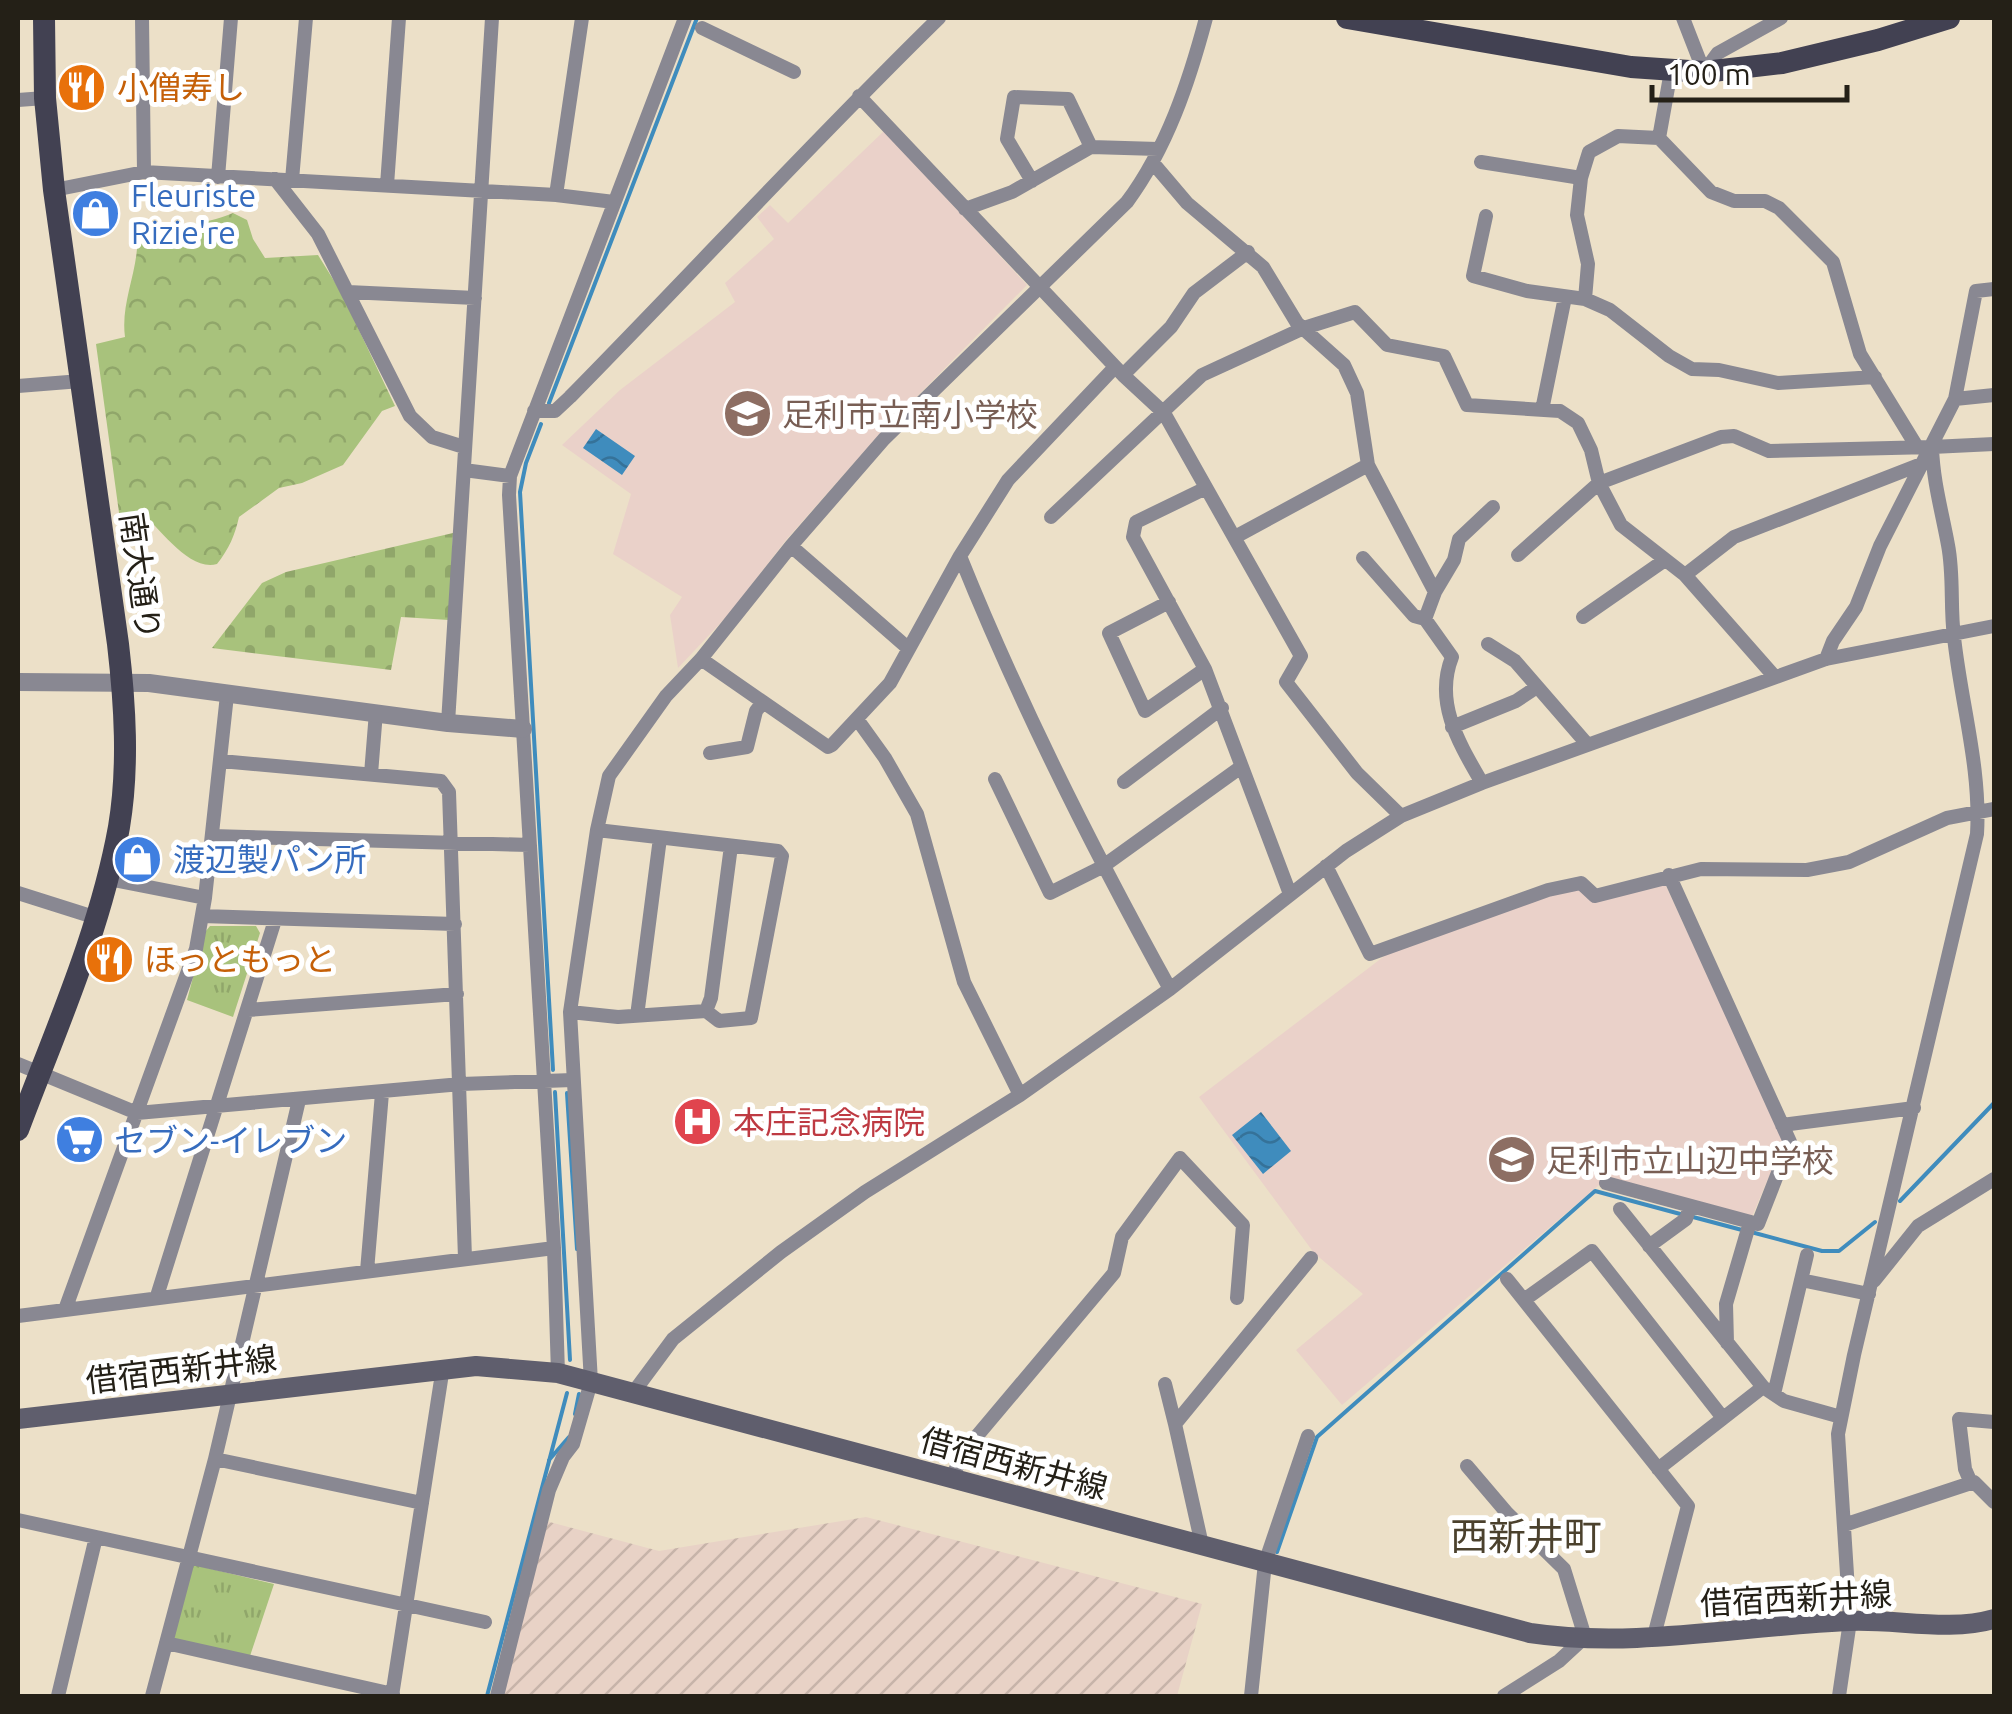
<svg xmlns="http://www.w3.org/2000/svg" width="2012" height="1714" font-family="Ubuntu,'Noto Sans JP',sans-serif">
<defs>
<pattern id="industrial-furrows" width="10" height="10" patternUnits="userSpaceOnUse" patternTransform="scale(2.5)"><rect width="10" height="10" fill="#e8d2c6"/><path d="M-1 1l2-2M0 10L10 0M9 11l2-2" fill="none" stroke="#c7b4a9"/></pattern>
<pattern id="grass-tufts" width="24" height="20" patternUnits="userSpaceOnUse" patternTransform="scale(2.5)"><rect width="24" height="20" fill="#a8c27c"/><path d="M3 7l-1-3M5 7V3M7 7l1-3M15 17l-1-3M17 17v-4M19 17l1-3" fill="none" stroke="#90a66a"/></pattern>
<pattern id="forest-crowns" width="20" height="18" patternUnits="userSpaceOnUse" patternTransform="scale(2.5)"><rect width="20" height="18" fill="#a8c27c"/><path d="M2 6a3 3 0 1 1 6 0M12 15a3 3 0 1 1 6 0" fill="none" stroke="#90a66a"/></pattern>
<pattern id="cemetery-stones" width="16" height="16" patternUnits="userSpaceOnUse" patternTransform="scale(2.5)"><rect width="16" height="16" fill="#a8c27c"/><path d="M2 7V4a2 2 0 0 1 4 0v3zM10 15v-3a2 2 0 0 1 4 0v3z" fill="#90a66a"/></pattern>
<pattern id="water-waves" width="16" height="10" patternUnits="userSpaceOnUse" patternTransform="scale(2.5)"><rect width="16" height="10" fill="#3f8cbd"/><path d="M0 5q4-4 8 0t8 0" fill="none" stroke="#357299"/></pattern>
</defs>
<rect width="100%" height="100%" fill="#ece0c8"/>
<!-- industrial -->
<path fill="url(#industrial-furrows)" d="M866,1517L1202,1604L1177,1696H497L542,1520L659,1551Z"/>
<!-- education -->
<path fill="#ead1c9" d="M884,131L1027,285L876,438L786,540L729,614L678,668L670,615L682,597L613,554L631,494L562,445L620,390L735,302L725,283L774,239L757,217L770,205L788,223Z
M1662,884L1666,886L1784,1141L1751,1219L1606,1179L1342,1405L1296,1350L1363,1294L1314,1253L1199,1097L1391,951L1557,892L1580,887L1594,901Z"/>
<!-- grass -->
<path fill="url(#grass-tufts)" d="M210,926H256L260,933L233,1017L187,1000L205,932Z
M191,1564L274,1584L250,1656L173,1639Z"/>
<!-- forest -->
<path fill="url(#forest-crowns)" d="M233,213L247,220L253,239L265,258L318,255L341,292L395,406L382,411L343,465L302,483L279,488L239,517C235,535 229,549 217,564C189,572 160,528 140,511L120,520L96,344L125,337C120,300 141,267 137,229C171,225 203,226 233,213Z"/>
<!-- cemetery -->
<path fill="url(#cemetery-stones)" d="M453,533L449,620L401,617L391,670L212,648L262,583L286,572Z"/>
<!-- water -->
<path fill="url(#water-waves)" d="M596,429L635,456L622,475L583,448Z
M1261,1112L1291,1151L1263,1174L1232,1135Z"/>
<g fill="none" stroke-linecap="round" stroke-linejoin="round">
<!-- stream -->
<path stroke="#3f8cbd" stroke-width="4" d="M549,403L697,18
M541,424L526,463L520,492L553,1070
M555,1092L570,1360
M567,1093L577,1249
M1900,1201L1994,1103
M1693,1217L1742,1230
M1751,1232L1822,1251H1839L1875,1222
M575,1414L579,1394
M549,1460L569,1437
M1277,1552L1317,1437L1595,1191L1684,1215
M487,1696L567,1393"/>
<!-- minor -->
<path stroke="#898892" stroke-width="14" d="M142,18L144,172
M1683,18L1704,72L1718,53L1781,18
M702,28L794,72
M859,96L1123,375L1164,413L1301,656L1286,682L1357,773L1401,816
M18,100L45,98
M1659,138L1671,71
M1481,162L1581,178
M1153,163L1187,203L1263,267L1297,323L1344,365L1357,393L1368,465L1435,592L1425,619L1452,657C1434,703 1459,743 1482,783
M218,177L231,18
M275,179L318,234L410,416L432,437L464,447
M292,180L306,18
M1032,181L1007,139L1014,97L1068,99L1091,147
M387,185L399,18
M54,190L144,172L556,195L614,202
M556,195L582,18
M965,209L1012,192L1091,147L1158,149
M1486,216L1473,276L1527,291L1585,299L1610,310L1669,356L1692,369L1719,370L1778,383L1875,377
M348,292L475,298
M1585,299L1588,264L1577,215L1581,178L1589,152L1618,136L1659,138L1711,192L1734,201H1765L1779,208L1833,262L1860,354L1917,447
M1123,375L1171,327L1194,293L1248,252
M18,386L81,381
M1955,399L1994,395
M1542,410L1565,297
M534,411H555L570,397C694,271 813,141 939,18
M1932,447L1994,444
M464,470L510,476
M1206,488L1136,522L1133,537L1205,669L1290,894
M1051,517L1202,375L1304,328L1355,312L1387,345L1444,356L1467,405L1560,411L1578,423L1591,450L1599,483L1621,525L1685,575L1774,676
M1235,537L1368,465
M791,546L909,649
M1518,555L1599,483L1721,437L1734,436L1769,451L1932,447C1933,481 1942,512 1948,545C1954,576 1950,607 1954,637C1961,703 1981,768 1977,834L1854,1355L1838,1434L1850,1621L1839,1696
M960,556C1020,705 1092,848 1170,989
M1363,558L1414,616L1425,619
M1685,575L1734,537L1924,463
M1435,592L1454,560L1459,539L1493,507
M1169,602L1109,633L1145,711L1205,669
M1583,617L1665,560
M1488,644L1515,661L1587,744
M701,659L828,747L832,745L890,683L960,556L1008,480L1115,367
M1826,659L1833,641L1856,607L1880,546L1955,399L1976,291L1994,289
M857,719L885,758L917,814L964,982L1020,1095
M448,723L492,18
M1452,727L1516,701L1537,687
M710,753L747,747L756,711L763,702
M221,761L441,781L449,792L465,1258
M371,774L376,712
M995,779L1050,893L1102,867L1241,767
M1124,782L1222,708
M212,836L530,845
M1326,866L1370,954L1548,890L1581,883L1595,896L1701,869L1807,870L1849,862L1947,818L1994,809
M108,879L205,898
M18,893L97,918
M202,916L455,924
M248,1010L457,994
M706,1011L711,998L731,846
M570,1012L618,1017L706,1011L719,1021L751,1018L782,856L778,851L597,830
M637,1016L660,838
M18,1064L137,1113L461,1084L573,1080
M1782,1125L1914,1108
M1606,1183L1758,1224L1790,1142L1669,875
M1620,1209L1763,1387L1784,1401L1841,1417
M1649,1246L1686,1219L1690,1206
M367,1271L382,1093
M1507,1279L1688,1506L1654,1636
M1801,1280L1869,1294
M1874,1281L1918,1226L1994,1179
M157,1296L275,920
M1524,1300L1592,1251L1723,1418
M66,1307L196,949L205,898L227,695
M18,1316L554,1248
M1727,1343L1726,1304L1750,1222
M558,1373L554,1248L509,495L510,476L685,18
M1165,1384L1175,1424
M633,1393L673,1339L781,1252L865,1192L1020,1095L1170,989L1346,851L1401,816L1482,783L1826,659L1994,626
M1774,1394L1807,1255
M215,1459L422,1503
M1467,1466L1507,1513L1564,1569L1585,1637L1559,1661L1504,1696
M1658,1469L1763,1387
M951,1477L971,1443L1114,1273L1122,1237L1180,1158L1243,1225L1237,1298
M1971,1483L1965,1469L1959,1419L1994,1422
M18,1520L485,1622
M1844,1525L1974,1482L1994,1502
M1202,1545L1175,1424L1311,1258
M166,1643L393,1694
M58,1696L96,1537
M152,1696L215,1459L299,1100
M392,1696L443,1367
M497,1696L549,1490L563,1457L573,1444L591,1382L570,1012L597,830L609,776L666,696L701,659L791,546L884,439L1127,202C1167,148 1189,82 1206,18
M1251,1696L1265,1563L1308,1436"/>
<!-- tertiary -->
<path stroke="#898892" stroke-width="18" d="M18,682L149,683L448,723L523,729"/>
<!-- secondary -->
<path stroke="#5f5e6d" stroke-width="20" d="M18,1419L476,1366L558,1373L633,1393L1530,1633C1636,1649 1744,1625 1850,1621C1897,1619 1949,1632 1994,1619"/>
<!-- primary -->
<path stroke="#424152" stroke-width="22" d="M1347,18L1631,67L1704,72L1782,63L1878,40L1949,18
M18,1130C55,1031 100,932 119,827C129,767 125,704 118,644L54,190L45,98L44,18"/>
</g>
<!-- icons -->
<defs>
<symbol id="restaurant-disc" viewBox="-11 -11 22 22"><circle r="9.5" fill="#e8710a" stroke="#fff"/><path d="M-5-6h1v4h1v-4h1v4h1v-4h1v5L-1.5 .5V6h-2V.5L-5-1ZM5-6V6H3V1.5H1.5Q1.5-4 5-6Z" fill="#fff"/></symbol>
<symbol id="shop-disc" viewBox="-11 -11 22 22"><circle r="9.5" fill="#3f7fe0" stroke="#fff"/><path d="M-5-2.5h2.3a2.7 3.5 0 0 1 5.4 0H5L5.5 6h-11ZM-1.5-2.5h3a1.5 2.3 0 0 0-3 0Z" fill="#fff"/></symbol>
<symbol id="school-disc" viewBox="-11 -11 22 22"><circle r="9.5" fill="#8d6e63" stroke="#fff"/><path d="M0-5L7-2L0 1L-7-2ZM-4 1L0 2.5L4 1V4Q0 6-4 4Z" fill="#fff"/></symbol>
<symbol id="hospital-disc" viewBox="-11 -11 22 22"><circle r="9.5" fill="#e0444e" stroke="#fff"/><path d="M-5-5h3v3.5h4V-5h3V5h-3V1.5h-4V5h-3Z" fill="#fff"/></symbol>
<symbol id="supermarket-disc" viewBox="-11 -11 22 22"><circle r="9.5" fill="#3f7fe0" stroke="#fff"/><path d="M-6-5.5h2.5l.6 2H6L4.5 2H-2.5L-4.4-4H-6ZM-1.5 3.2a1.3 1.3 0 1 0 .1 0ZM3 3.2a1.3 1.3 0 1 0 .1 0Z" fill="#fff"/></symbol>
</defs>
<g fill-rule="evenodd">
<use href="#restaurant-disc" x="54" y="60" width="55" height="55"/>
<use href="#shop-disc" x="68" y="186" width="55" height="55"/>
<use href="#school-disc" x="720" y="386" width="55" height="55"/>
<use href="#shop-disc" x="110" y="832" width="55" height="55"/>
<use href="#restaurant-disc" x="82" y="932" width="55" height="55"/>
<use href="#hospital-disc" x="670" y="1094" width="55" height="55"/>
<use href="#supermarket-disc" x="52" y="1112" width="55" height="55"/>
<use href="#school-disc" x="1484" y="1132" width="55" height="55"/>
</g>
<g text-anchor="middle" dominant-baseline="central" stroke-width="10" stroke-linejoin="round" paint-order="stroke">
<!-- food labels -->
<g font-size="32" fill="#c56008" stroke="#fff" text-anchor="start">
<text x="117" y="87">小僧寿し</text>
<text x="144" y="959">ほっともっと</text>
</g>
<!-- shop labels -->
<g font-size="32" fill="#366cbe" stroke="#fff" text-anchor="start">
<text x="131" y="195">Fleuriste<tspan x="131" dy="37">Rizie're</tspan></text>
<text x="173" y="859">渡辺製パン所</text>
<text x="114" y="1140">セブン-イレブン</text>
</g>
<!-- education labels -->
<g font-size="32" fill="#785e54" stroke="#fff" text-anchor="start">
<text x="782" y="414">足利市立南小学校</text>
<text x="1546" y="1160">足利市立山辺中学校</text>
</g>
<!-- street labels -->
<g font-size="32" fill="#242017" stroke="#fff">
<text transform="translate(141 576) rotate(82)">南大通り</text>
<text transform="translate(181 1369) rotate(-7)">借宿西新井線</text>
<text transform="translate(1014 1463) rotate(15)">借宿西新井線</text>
<text transform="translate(1796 1598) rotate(-3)">借宿西新井線</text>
</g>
<!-- health labels -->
<g font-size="32" fill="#be3a42" stroke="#fff" text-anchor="start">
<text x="733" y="1122">本庄記念病院</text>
</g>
<!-- quarter labels -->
<g font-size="38" fill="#4b412d" stroke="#fff">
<text x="1526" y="1536">西新井町</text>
</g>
</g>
<!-- border -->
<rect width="2012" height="1714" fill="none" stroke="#242017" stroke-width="40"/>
<!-- scale -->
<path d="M1652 85v15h195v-15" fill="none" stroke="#242017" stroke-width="5"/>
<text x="1667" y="85" font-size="30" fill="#242017" stroke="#ffffff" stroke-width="8" paint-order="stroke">100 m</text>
</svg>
